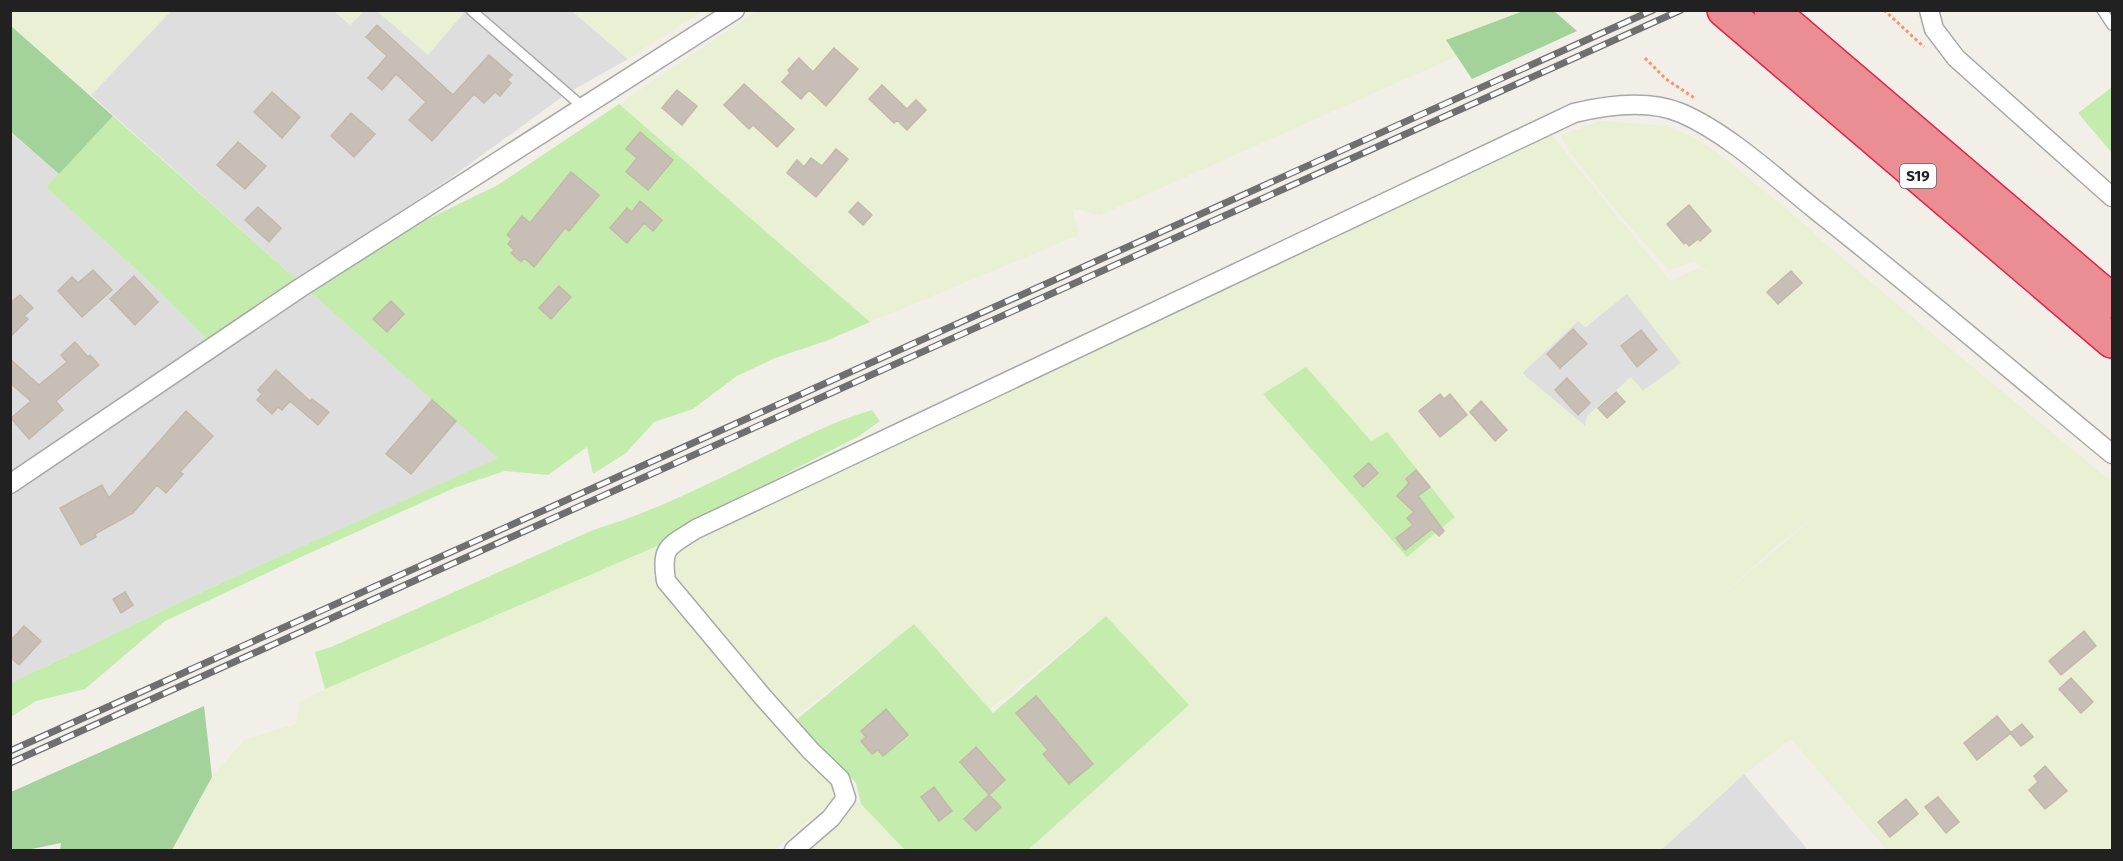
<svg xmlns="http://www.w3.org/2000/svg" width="2123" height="861" font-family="'Fira Sans',sans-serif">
<rect width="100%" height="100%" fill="#f1efe8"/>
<!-- residential -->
<path fill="#dfdede" d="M171,11H334L350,24L364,11H377L428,54L463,13L460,11H572L628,59L566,94L449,179L297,280L91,95Z
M10,132L59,174L46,187L157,289L207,339L11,474Z
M310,292L499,458L238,575L19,679L11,684V493L244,333Z
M1627,293L1682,363L1643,391L1631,378L1587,416L1585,426L1522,373L1579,320L1586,327Z
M1744,774L1808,850H1661Z"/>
<!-- farmland -->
<path fill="#eaf0d3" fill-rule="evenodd" d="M11,11H171L91,95L11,26Z
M334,11H364L350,25Z
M460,11L463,14L428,55L377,11Z
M572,11H702L628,59Z
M757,11H1526L1446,40L1457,56L1100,215L1072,208L1079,235L870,322L619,104Z
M1601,121L1666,126L1693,137L1719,154L1813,231L1814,234L1924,327L2112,482V850H1887L1791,739L1744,774L1661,850H1028L1189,705L1106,616L985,713L914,625L786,723L666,581L671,545L1545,127L1670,281L1699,268L1712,276L1694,261L1669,270L1622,218L1566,147L1561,135ZM1627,294L1681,363L1643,391L1631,377L1587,416L1585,426L1522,373L1578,321L1585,327ZM1820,512L1708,607L1779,544Z
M657,546L653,577L692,627L831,783L833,800L774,850H172L212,777L244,740L296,724L300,702L325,689Z
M846,798L861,804L905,850H794Z"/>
<!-- grass -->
<path fill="#c4ecad" d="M2112,87V153L2078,113Z
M619,104L870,322L826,341L775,358L737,376L693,409L654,422L626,453L593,474L587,447L548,475L505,471L454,488L301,557L165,621L85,689L36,701L11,717L10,684L19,679L238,575L498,458L310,292L399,233L498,185Z
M113,116L297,280L207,339L157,289L46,187Z
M1306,367L1371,441L1387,432L1455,517L1407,557L1263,394Z
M872,410L880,421L859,436L733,501L657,546L325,689L315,652L331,647L593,530C654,512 710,483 767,455C802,438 834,421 872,410Z
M1106,616L1189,705L1028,850H905L861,804L856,783L796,720L914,624L993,713Z"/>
<!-- forest -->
<path fill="#a4d29b" d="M1526,10L1554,11L1577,31L1472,79L1446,40Z
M11,26L113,116L59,174L11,132Z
M204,706L212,777L172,850H60L61,843L27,850H11V792Z"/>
<!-- building -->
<path fill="#c7bfb6" stroke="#c4b8a9" stroke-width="1.5" d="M377,25L453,95L489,55L512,75L507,80L511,83L500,96L495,92L484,103L474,94L432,141L409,120L426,102L396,74L382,90L368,78L387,56L366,37Z
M834,48L858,69L826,106L809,90L801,99L782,82L790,73L788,70L799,58L813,72Z
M744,84L794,129L777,147L753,125L749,129L724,105Z
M882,85L907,109L916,100L926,110L907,130L897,120L894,123L869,99Z
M677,90L697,106L682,125L662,108Z
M272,92L300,117L282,138L254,112Z
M351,113L375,134L354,157L331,136Z
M640,132L673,160L648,190L626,172L637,158L626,149Z
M238,142L266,166L245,189L217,165Z
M836,149L848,159L816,197L787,173L797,160L804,167L811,158L822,166Z
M571,172L599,195L569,231L565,228L534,267L524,258L521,262L511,253L514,250L508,244L512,239L507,235L522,216L530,223Z
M640,201L662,220L653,231L644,223L627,243L610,228L627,208L632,212Z
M858,202L872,215L863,225L849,212Z
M1689,205L1711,231L1700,241L1698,239L1689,246L1686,242L1684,244L1667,224Z
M258,207L281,228L269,242L245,220Z
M93,270L112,290L82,317L58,291L72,277L78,283Z
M1791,271L1802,283L1778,304L1767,292Z
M134,276L158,302L135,325L110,299Z
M559,286L571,297L551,319L539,308Z
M20,295L33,308L24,316L28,319L10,337V303Z
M391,301L404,314L387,332L373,319Z
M1573,329L1587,344L1560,368L1547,354Z
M1641,330L1657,350L1637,367L1621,346Z
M75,342L88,357L90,355L99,365L56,401L63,410L29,439L11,418L31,401L10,383V359L39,385L67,362L61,355Z
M276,370L310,401L312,399L329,412L318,425L290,401L282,410L278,407L272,414L257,400L262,394L258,390Z
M1567,378L1590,403L1578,415L1555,390Z
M1616,392L1625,402L1607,418L1598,408Z
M1440,394L1444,399L1450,394L1467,415L1440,437L1419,411Z
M432,400L456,421L411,474L386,454Z
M1481,401L1507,430L1495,441L1470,412Z
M186,411L213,436L180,472L183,474L166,493L157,485L133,513L95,534L96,537L81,545L60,508L102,485L109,498Z
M1369,463L1378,473L1363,487L1354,476Z
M1416,470L1430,487L1418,496L1444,531L1439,536L1432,529L1405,550L1396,538L1413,525L1407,518L1414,512L1397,496L1409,483L1406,479Z
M125,592L133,605L121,613L113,599Z
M24,626L41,641L19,665L10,657V641Z
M2084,631L2096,646L2061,675L2049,661Z
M2071,678L2093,702L2081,713L2059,689Z
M1036,696L1093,764L1069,784L1043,754L1048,750L1016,713Z
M886,709L908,735L883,756L878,750L872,754L861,741L866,737L861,731Z
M1997,716L2011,733L1977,760L1964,743Z
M2022,724L2033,737L2021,746L2010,733Z
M976,747L1005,780L989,795L960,762Z
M2045,766L2067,791L2045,809L2029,790L2038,782L2034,776Z
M934,787L952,811L939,821L921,797Z
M989,795L1001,807L976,831L964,819Z
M1938,797L1959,822L1946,833L1925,807Z
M1906,799L1918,814L1890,837L1878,822Z"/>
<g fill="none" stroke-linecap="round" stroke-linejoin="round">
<defs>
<path id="service" d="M471,10L583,107
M2102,10L2112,25"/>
<path id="minor" d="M1929,10L1934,29L1956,58L2112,197
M10,484L300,288L735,10
M794,850L831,818L846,798L840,779L811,751L762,696L666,581C661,546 668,547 696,529L1574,113C1607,105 1648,99 1681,113C1728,133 1777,179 1817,211C1917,290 2014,373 2112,454"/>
<path id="motorway" d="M1724,10L2112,341
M1771,10L2112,301"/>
</defs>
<!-- service casing -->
<use href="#service" stroke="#a8a8a8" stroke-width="12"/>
<!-- minor casing -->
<use href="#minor" stroke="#a8a8a8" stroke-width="21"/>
<!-- motorway casing -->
<use href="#motorway" stroke="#e0244c" stroke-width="36"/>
<!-- path -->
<path stroke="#fd8f6d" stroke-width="3" stroke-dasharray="3 3" stroke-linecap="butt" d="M1884,10L1924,47
M1645,58L1666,79L1696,99"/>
<!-- service -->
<use href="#service" stroke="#fff" stroke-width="9"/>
<!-- minor -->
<use href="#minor" stroke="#fff" stroke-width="18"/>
<!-- motorway -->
<use href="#motorway" stroke="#ea8e93" stroke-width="33"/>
<defs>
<path id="rail" d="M10,751L1653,10
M10,763L1681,10"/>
</defs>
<!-- rail casing -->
<use href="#rail" stroke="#6f6f6f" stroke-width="7"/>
<!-- rail -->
<use href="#rail" stroke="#fff" stroke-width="4.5" stroke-dasharray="14" stroke-linecap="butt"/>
</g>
<g text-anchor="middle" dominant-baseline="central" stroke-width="6" stroke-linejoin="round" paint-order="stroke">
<!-- shield labels -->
<rect fill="#fff" stroke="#646464" stroke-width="1.5" x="1900" y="164" width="36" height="24" rx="4.5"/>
<g font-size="15" font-weight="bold" fill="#212121">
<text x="1918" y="176">S19</text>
</g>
</g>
<!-- border -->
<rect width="2123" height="861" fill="none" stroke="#212121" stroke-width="24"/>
</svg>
